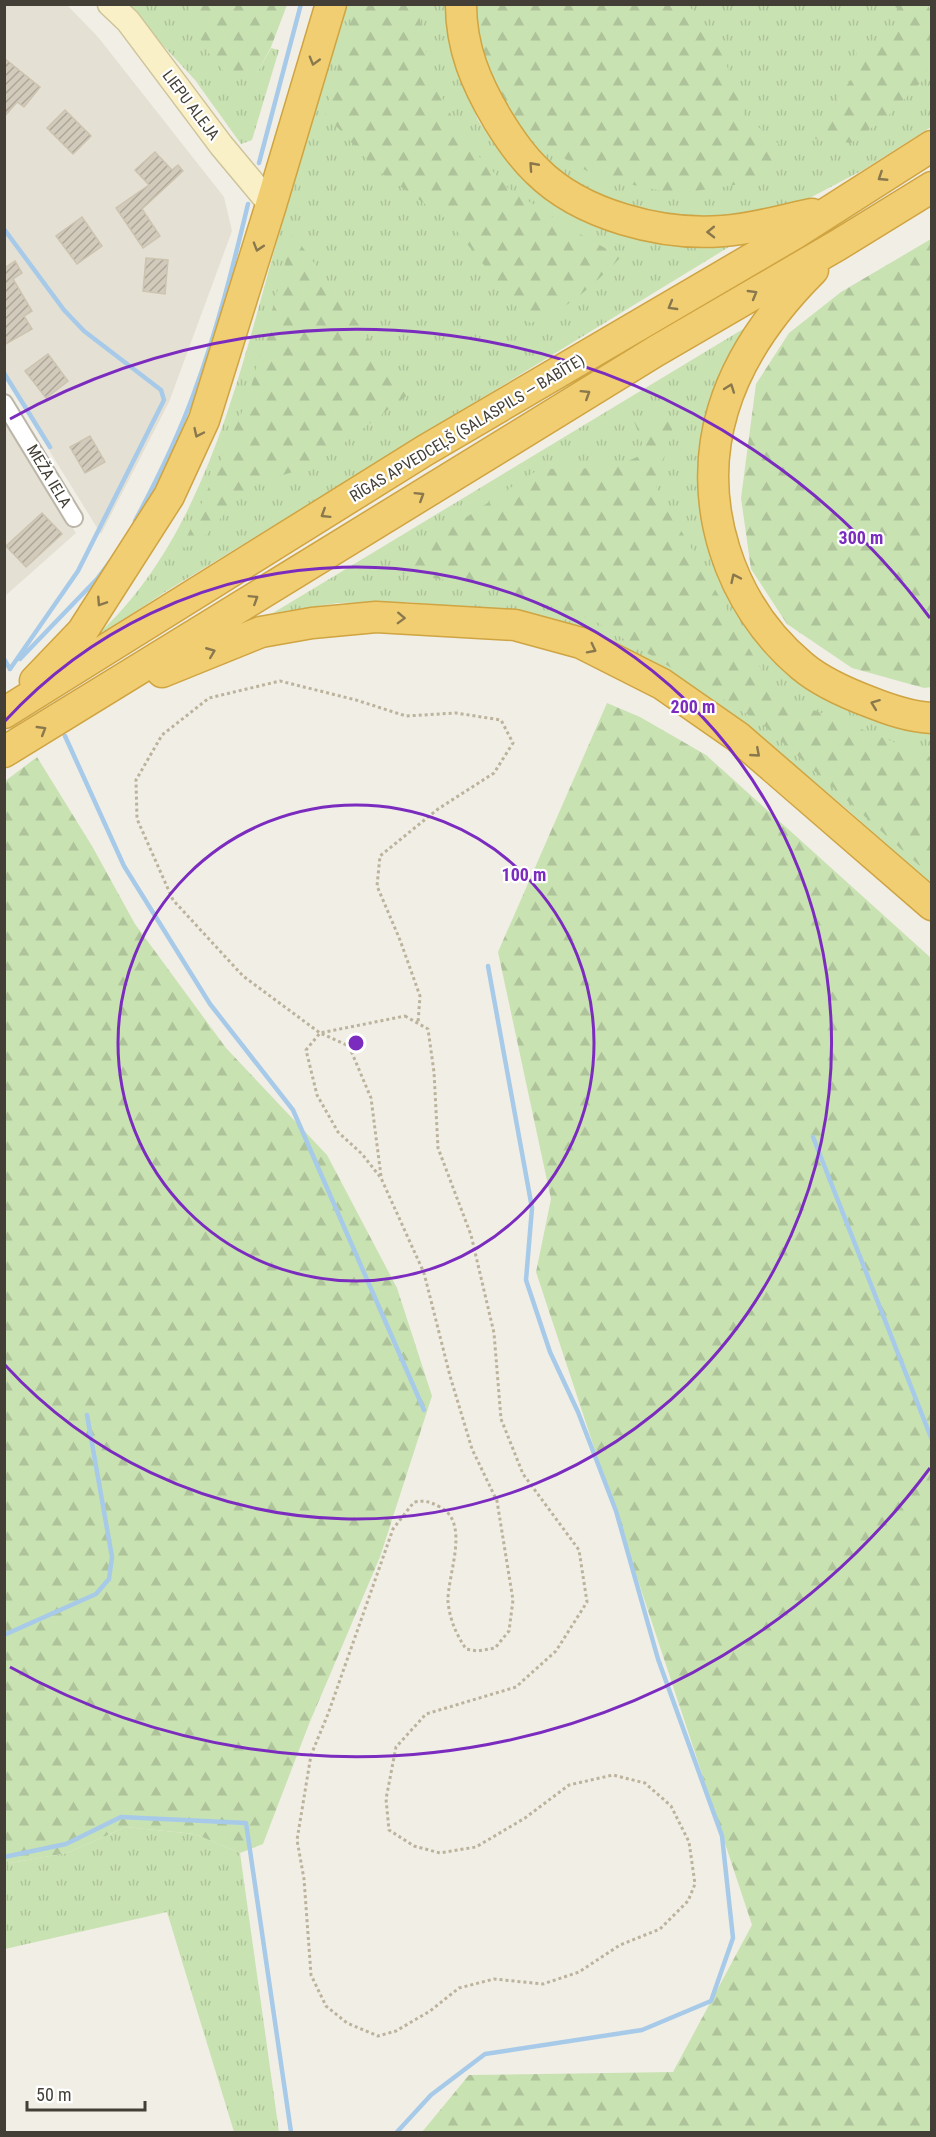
<svg xmlns="http://www.w3.org/2000/svg" width="936" height="2137" font-family="'Roboto Condensed',sans-serif">
<defs>
<pattern id="grass-tufts" width="24" height="20" patternUnits="userSpaceOnUse" patternTransform="scale(1.5)"><rect width="24" height="20" fill="#c9e2b2"/><path d="M3 7l-1-3M5 7V3M7 7l1-3M15 17l-1-3M17 17v-4M19 17l1-3" fill="none" stroke="#aec39a"/></pattern>
<pattern id="forest-firs" width="22" height="20" patternUnits="userSpaceOnUse" patternTransform="scale(1.5)"><rect width="22" height="20" fill="#c9e2b2"/><path d="M5 1l3.5 6h-7zM16 11l3.5 6h-7z" fill="#aec39a"/></pattern>
<pattern id="building-hatch" width="6" height="6" patternUnits="userSpaceOnUse" patternTransform="scale(1.5)"><rect width="6" height="6" fill="#d2cbbc"/><path d="M-1 1l2-2M0 6l6-6M5 7l2-2" fill="none" stroke="#aca69a"/></pattern>
</defs>
<rect width="100%" height="100%" fill="#f1eee6"/>
<!-- residential -->
<path fill="#e5e0d4" d="M4,5H67L98,37L224,197L232,231L169,402L101,534L52,455L5,373Z
M4,417L76,533L5,596H4Z"/>
<!-- grass -->
<path fill="url(#grass-tufts)" d="M126,5H191L189,9L257,73L271,48L279,50L252,140L241,144L195,80Z
M343,5H448L451,43L456,65L478,120L492,141L504,156L547,195L737,242L165,592L88,643C199,549 236,389 273,255C296,171 319,88 343,5Z
M469,5H931V127L863,170L802,202L746,222L688,221L612,204L570,182L518,139Z
M748,326L705,442L751,631L931,732V885L848,810L768,744L518,614L409,602L338,603L273,613Z
M126,1827L195,1834L240,1853L279,2132H234L167,1912L5,1949V1864L67,1853Z"/>
<!-- forest -->
<path fill="url(#forest-firs)" d="M191,4H287V5L271,47L257,73L233,80C207,55 200,42 189,9Z
M355,5H417L431,76L464,140L508,188L573,230L621,257C595,283 565,313 530,323L448,220L378,171L325,114Z
M469,5H688L718,40L744,115L787,151L777,166L747,183L677,194L600,178L523,136L482,74Z
M891,5H928L931,12V54L924,79L890,114L851,143L810,138L852,78L858,45L893,37L897,8Z
M293,234L409,394L313,466L250,485L198,544L182,548L248,398Z
M931,239L932,687L924,688L852,668L787,624L751,569L741,498L756,384L789,333L841,292Z
M655,416L674,424L656,487L776,695L931,757V876L760,722L593,620L494,587L385,571L539,469L612,468L646,453L634,421Z
M607,703L640,717L706,755L931,958V2132H422L469,2075L673,2072L752,1925L536,1272L551,1199L498,952Z
M37,757L92,846L135,924L226,1048L327,1155L397,1288L432,1396L380,1557L309,1724L263,1844L240,1853L195,1834L126,1827L67,1853L5,1864L4,782Z"/>
<g fill="none" stroke-linecap="round" stroke-linejoin="round">
<!-- stream -->
<path stroke="#a7cae9" stroke-width="4.5" d="M259,163L301,4
M4,229L64,310L84,331L161,390L164,400L78,571L10,669
M4,373L50,447
M135,521C157,480 178,437 194,393C217,331 233,267 248,204
M4,659L10,669
M20,659L97,579L112,559
M65,736L124,866L210,1004L293,1110L424,1410
M813,1137L932,1440
M4,1635L96,1594L109,1579L112,1557L87,1415
M4,1857L66,1844L121,1817L246,1823L291,2132
M397,2132L431,2095L485,2054L642,2030L711,2001L733,1938L722,1836L658,1659L616,1511L578,1412L550,1352L526,1280L532,1208L488,966"/>
</g>
<!-- building -->
<path fill="url(#building-hatch)" stroke="#ccc3b0" stroke-width="1.5" d="M4,58L40,87L24,107L17,102L4,117Z
M65,110L91,136L73,154L47,128Z
M155,152L172,170L178,165L183,171L142,209L160,236L143,248L116,208L149,185L135,170Z
M82,217L102,246L77,264L56,236Z
M146,258L168,260L165,294L143,291Z
M15,261L22,273L13,279L32,311L24,316L32,329L4,345V263L6,267Z
M48,354L68,381L46,398L25,371Z
M90,436L105,462L85,473L70,447Z
M42,513L62,534L26,567L6,546Z"/>
<g fill="none" stroke-linecap="round" stroke-linejoin="round">
<defs>
<path id="street" d="M4,403L74,518"/>
<path id="secondary" d="M110,4L128,21L221,145L271,205"/>
<path id="highway" d="M461,4C461,48 476,83 498,120C509,138 521,156 537,171C581,215 662,236 723,231C753,229 783,220 812,214
M813,270C773,310 739,356 723,410C695,502 729,605 802,666C821,682 846,693 870,702C890,710 910,717 932,718
M162,672L261,632L312,623L376,617L515,625L581,643L662,684L738,737L932,905
M35,681L82,632L169,496L204,420L271,205L331,4
M4,713L424,451L794,234L932,146
M4,752L656,351L838,245L932,187"/>
</defs>
<!-- street casing -->
<use href="#street" stroke="#bcb6a9" stroke-width="20"/>
<!-- secondary casing -->
<use href="#secondary" stroke="#cdc399" stroke-width="27"/>
<!-- highway casing -->
<use href="#highway" stroke="#cfa442" stroke-width="33"/>
<!-- path -->
<path stroke="#bcb39c" stroke-width="3" stroke-dasharray="3 3" stroke-linecap="butt" d="M405,1016L428,1029L434,1072L438,1148L471,1235L494,1333L501,1419L523,1474L579,1550L587,1602L556,1651L516,1687L426,1714L396,1747L386,1799L389,1830L414,1846L440,1853L476,1847L525,1818L569,1785L613,1775L645,1783L671,1806L689,1842L695,1884L688,1901L660,1929L620,1945L579,1972L543,1984L494,1979L459,1988L430,2011L396,2031L378,2036L347,2023L326,2006L311,1975L304,1879L297,1840L311,1755L328,1714L393,1529L414,1502C426,1500 430,1502 440,1507C471,1523 447,1575 448,1602C450,1620 456,1634 466,1649L478,1651L495,1648L509,1631L513,1600L497,1501L472,1449L450,1376L424,1273L381,1178L362,1154L338,1132L317,1095L306,1050L320,1033Z
M381,1176L371,1098L349,1046L320,1033L243,976L173,900L137,819L136,780L162,735L209,698L280,681L356,700L406,716L456,713L501,720L513,743L494,773L438,809L380,856L377,886L400,940L420,996L418,1023"/>
<!-- street -->
<use href="#street" stroke="#fff" stroke-width="16"/>
<!-- secondary -->
<use href="#secondary" stroke="#faf0c7" stroke-width="24"/>
<!-- highway -->
<use href="#highway" stroke="#f1ce71" stroke-width="30"/>
</g>
<!-- one-way arrows -->
<defs><path id="oneway-chevron" d="M-2-3.5L2.5 0L-2 3.5" fill="none" stroke-width="1.6" stroke-linecap="round" stroke-linejoin="round" transform="scale(1.5)"/></defs>
<g stroke="#89784e">
<use href="#oneway-chevron" transform="translate(314 61) rotate(106)"/>
<use href="#oneway-chevron" transform="translate(533 166) rotate(-132)"/>
<use href="#oneway-chevron" transform="translate(882 177) rotate(147)"/>
<use href="#oneway-chevron" transform="translate(711 232) rotate(179)"/>
<use href="#oneway-chevron" transform="translate(258 247) rotate(107)"/>
<use href="#oneway-chevron" transform="translate(753 294) rotate(-30)"/>
<use href="#oneway-chevron" transform="translate(672 306) rotate(150)"/>
<use href="#oneway-chevron" transform="translate(730 388) rotate(-70)"/>
<use href="#oneway-chevron" transform="translate(586 394) rotate(-32)"/>
<use href="#oneway-chevron" transform="translate(198 433) rotate(115)"/>
<use href="#oneway-chevron" transform="translate(420 496) rotate(-32)"/>
<use href="#oneway-chevron" transform="translate(325 514) rotate(148)"/>
<use href="#oneway-chevron" transform="translate(735 578) rotate(-115)"/>
<use href="#oneway-chevron" transform="translate(254 599) rotate(-32)"/>
<use href="#oneway-chevron" transform="translate(101 602) rotate(123)"/>
<use href="#oneway-chevron" transform="translate(401 618) rotate(2)"/>
<use href="#oneway-chevron" transform="translate(592 649) rotate(27)"/>
<use href="#oneway-chevron" transform="translate(211 652) rotate(-22)"/>
<use href="#oneway-chevron" transform="translate(875 704) rotate(-159)"/>
<use href="#oneway-chevron" transform="translate(42 730) rotate(-31)"/>
<use href="#oneway-chevron" transform="translate(756 753) rotate(41)"/>
</g>
<!-- distance rings -->
<g fill="none" stroke="#7b2cbf" stroke-width="3">
<circle cx="356" cy="1043" r="238"/>
<path d="M5 721A476 476 0 1 1 5 1365"/>
<path d="M930 1468A714 714 0 0 1 10 1667M10 419A714 714 0 0 1 930 618"/>
</g>
<g text-anchor="middle" dominant-baseline="central" stroke-width="4.5" stroke-linejoin="round" paint-order="stroke">
<!-- street labels -->
<g font-size="16" fill="#433f36" stroke="#fff">
<text transform="translate(191 105) rotate(53)">LIEPU ALEJA</text>
<text transform="translate(467 428) rotate(-31)">RĪGAS APVEDCEĻŠ (SALASPILS — BABĪTE)</text>
<text transform="translate(49 476) rotate(59)">MEŽA IELA</text>
</g>
</g>
<circle cx="356" cy="1043" r="9" fill="#7b2cbf" stroke="#fff" stroke-width="3"/>
<g font-size="18" text-anchor="middle" font-weight="bold" fill="#7b2cbf" stroke="#fff" stroke-width="4.5" stroke-linejoin="round" paint-order="stroke">
<text x="861" y="544">300 m</text>
<text x="693" y="713">200 m</text>
<text x="524" y="881">100 m</text>
</g>
<!-- border -->
<rect width="936" height="2137" fill="none" stroke="#433f36" stroke-width="12"/>
<!-- scale -->
<path d="M27 2101v9h118v-9" fill="none" stroke="#433f36" stroke-width="3"/>
<text x="36" y="2101" font-size="18" fill="#433f36" stroke="#ffffff" stroke-width="4.5" paint-order="stroke">50 m</text>
</svg>
